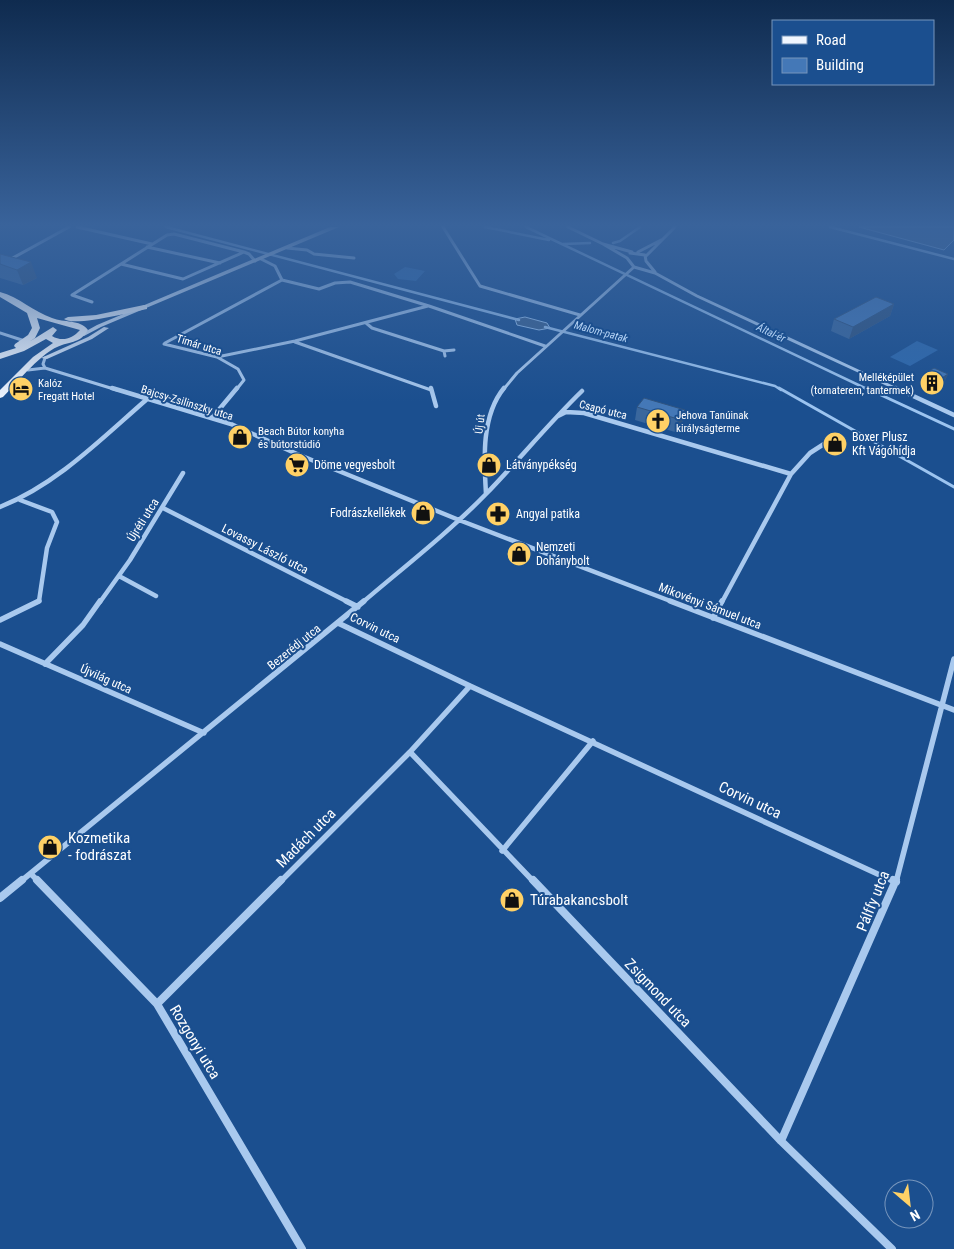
<svg xmlns="http://www.w3.org/2000/svg" width="954" height="1249" font-family="'Roboto Condensed',sans-serif">
<rect width="100%" height="100%" fill="#1b4f8f"/>
<!-- green -->
<path fill="#2e69ad" d="M405,267L425,271L416,281L398,279L394,274Z
M917,341L938,350L910,366L890,357Z"/>
<!-- water -->
<path fill="#3c6290" stroke="#9cc4f0" d="M859,227H954V240L944,250Z
M525,317L547,323L550,328L539,330L517,325L515,319Z"/>
<g fill="none" stroke-linecap="round" stroke-linejoin="round">
<!-- stream-far1 -->
<path stroke="#9cc4f0" stroke-width="2.5" d="M166,227L519,320
M485,227L549,240
M526,227L869,390
M830,227L954,259
M613,243L620,241L640,227
M563,244L590,243
M545,327L775,386L781,390"/>
<!-- stream -->
<path stroke="#9cc4f0" stroke-width="3" d="M779,388L954,487
M866,388L954,429"/>
<!-- pedestrian -->
<path stroke="#a9c9ee" stroke-width="3" d="M0,333L25,341"/>
<!-- minor-far3 -->
<path stroke="#a9c9ee" stroke-width="3" d="M77,227L152,244
M443,227L480,286L580,315
M568,227L603,244L632,252
M603,244L627,258L634,267L655,273L697,296L899,390
M147,247L220,263
M287,248L307,250L314,254L354,258
M638,252L661,240
M630,253L645,255L646,261L655,272
M646,256L675,227
M261,259L275,266L282,280L319,289L335,283L350,282L429,306L545,346
M121,264L183,279L244,252
M0,265L69,227
M92,302L72,295L167,235L174,234L244,252L249,254L255,261
M366,323L372,328L444,351
M295,342L431,390
M165,343L282,280
M164,344L217,357L238,369L244,380L236,390
M445,356L444,351L454,350
M217,357L295,341L428,306
M45,358L43,364L45,368
M28,370L45,368L117,390
M503,390L517,373L634,267"/>
<!-- minor-far2 -->
<path stroke="#a9c9ee" stroke-width="4.5" d="M112,388L231,424L297,454L459,520L673,602
M431,388L436,406
M896,388L954,415
M558,416L566,412L584,413L791,474
M212,418L237,388
M486,494C484,460 481,416 504,388
M20,500L52,512L57,522L47,548L39,601L37,602
M0,507C57,484 100,440 146,400
M163,508L348,602
M119,576L156,596
M100,602L130,560L183,473
M363,602C404,567 448,533 486,494C519,460 548,424 582,391
M722,602L791,474L810,453L827,442"/>
<!-- minor-far1 -->
<path stroke="#a9c9ee" stroke-width="5.5" d="M346,601L358,607
M670,601L954,710
M713,618L722,601
M0,620L39,601
M338,623L470,686L895,882
M0,644L204,733
M45,664L83,625L100,601
M410,752L534,882
M502,851L593,741
M31,874L39,882
M20,882L364,601
M280,882L410,752L470,686
M896,882L954,659"/>
<!-- minor -->
<path stroke="#a9c9ee" stroke-width="8" d="M37,880L157,1004L302,1249
M533,880L781,1141L892,1249
M893,880L896,882
M0,898L22,880
M157,1004L281,880
M781,1141L896,880"/>
<!-- secondary -->
<path fill="#d6e6fa" fill-rule="evenodd" d="M330,227H339L101,327L84,336L79,335L97,325Z
M104,327L109,328L92,339L47,359L41,358L88,337Z"/>
<!-- primary -->
<path fill="#f0f6ff" fill-rule="evenodd" d="M0,292C19,297 34,312 52,318C64,323 80,319 88,330C81,342 74,341 62,345C42,351 18,382 3,397L0,398V390L33,357L53,343L46,339L24,351L0,359V353L16,348L14,346L15,344L28,335L32,328L27,313L0,297ZM37,318L80,330C72,339 62,342 52,336L57,330L53,327L29,342L35,338L40,328Z
M144,305H147V309C132,312 74,327 64,319L68,317L96,315Z"/>
</g>
<!-- wall -->
<path fill="#3a679d" d="M0,254L37,278L23,285L0,278Z
M894,304L890,316L849,339L831,331L834,319Z
M948,374L944,382L933,389L920,383L923,375Z
M637,407L685,410L682,423L675,432L635,420Z"/>
<!-- shaded-wall -->
<path fill="#305480" d="M31,262L37,278L23,285L17,270Z
M894,304L890,316L849,339L853,327Z
M948,374L944,382L933,389L937,381Z
M685,410L682,423L675,432L678,419Z"/>
<!-- building -->
<path fill="#4478b7" stroke="#305480" d="M0,254L31,262L17,270L0,264Z
M876,297L894,304L853,327L834,319Z
M934,368L948,374L937,381L923,375Z
M644,398L685,410L678,419L637,407Z"/>
<!-- sky -->
<linearGradient id="sky" x2="0" y2="1"><stop stop-color="#0f2b4f"/><stop offset="0.56" stop-color="#39639b"/><stop offset="1" stop-color="#39639b" stop-opacity="0"/></linearGradient>
<rect width="954" height="402" fill="url(#sky)"/>
<!-- icons -->
<defs>
<symbol id="building-disc" viewBox="-11 -11 22 22"><circle r="9.5" fill="#ffd166" stroke="#1b4f8f"/><path d="M-4-6H4V6H1V3H-1V6H-4ZM-2.5-4.3h1.7v1.8h-1.7ZM.8-4.3h1.7v1.8H.8ZM-2.5-1h1.7V.8h-1.7ZM.8-1h1.7V.8H.8Z" fill="#111"/></symbol>
<symbol id="hotel-disc" viewBox="-11 -11 22 22"><circle r="9.5" fill="#ffd166" stroke="#1b4f8f"/><path d="M-6-4.5h1.5V1H6V5H4.5V3h-9V5H-6ZM-4 0a1.8 1.8 0 1 1 3.6 0ZM.5 0V-2.5h3Q6-2.5 6 0Z" fill="#111"/></symbol>
<symbol id="church-disc" viewBox="-11 -11 22 22"><circle r="9.5" fill="#ffd166" stroke="#1b4f8f"/><path d="M-1.2-6h2.4v3.5h3.3v2.4h-3.3V6h-2.4V-.1h-3.3v-2.4h3.3Z" fill="#111"/></symbol>
<symbol id="shop-disc" viewBox="-11 -11 22 22"><circle r="9.5" fill="#ffd166" stroke="#1b4f8f"/><path d="M-5-2.5h2.3a2.7 3.5 0 0 1 5.4 0H5L5.5 6h-11ZM-1.5-2.5h3a1.5 2.3 0 0 0-3 0Z" fill="#111"/></symbol>
<symbol id="supermarket-disc" viewBox="-11 -11 22 22"><circle r="9.5" fill="#ffd166" stroke="#1b4f8f"/><path d="M-6-5.5h2.5l.6 2H6L4.5 2H-2.5L-4.4-4H-6ZM-1.5 3.2a1.3 1.3 0 1 0 .1 0ZM3 3.2a1.3 1.3 0 1 0 .1 0Z" fill="#111"/></symbol>
<symbol id="pharmacy-disc" viewBox="-11 -11 22 22"><circle r="9.5" fill="#ffd166" stroke="#1b4f8f"/><path d="M-2-6h4v4h4v4h-4v4h-4v-4h-4v-4h4Z" fill="#111"/></symbol>
</defs>
<g fill-rule="evenodd">
<use href="#building-disc" x="918" y="369" width="28" height="28"/>
<use href="#hotel-disc" x="7" y="375" width="28" height="28"/>
<use href="#church-disc" x="644" y="407" width="28" height="28"/>
<use href="#shop-disc" x="226" y="423" width="28" height="28"/>
<use href="#shop-disc" x="821" y="430" width="28" height="28"/>
<use href="#supermarket-disc" x="283" y="451" width="28" height="28"/>
<use href="#shop-disc" x="475" y="451" width="28" height="28"/>
<use href="#shop-disc" x="409" y="499" width="28" height="28"/>
<use href="#pharmacy-disc" x="484" y="500" width="28" height="28"/>
<use href="#shop-disc" x="505" y="540" width="28" height="28"/>
<use href="#shop-disc" x="36" y="833" width="28" height="28"/>
<use href="#shop-disc" x="498" y="886" width="28" height="28"/>
</g>
<g text-anchor="middle" dominant-baseline="central" stroke-width="4" stroke-linejoin="round" paint-order="stroke">
<!-- far-water labels -->
<g font-size="11" font-style="italic" fill="#b5d3f5" stroke="#1b4f8f">
<text transform="translate(601 332) rotate(15)">Malom-patak</text>
<text transform="translate(771 333) rotate(25)">Által-ér</text>
</g>
<!-- far-street labels -->
<g font-size="11" fill="#fff" stroke="#1b4f8f">
<text transform="translate(199 345) rotate(17)">Tímár utca</text>
<text transform="translate(187 403) rotate(17)">Bajcsy-Zsilinszky utca</text>
<text transform="translate(603 410) rotate(14)">Csapó utca</text>
<text transform="translate(480 424) rotate(-83)">Új út</text>
</g>
<!-- far-poi labels -->
<g font-size="11" fill="#fff" stroke="#1b4f8f" text-anchor="start">
<text x="914" y="377" text-anchor="end">Melléképület<tspan x="914" dy="13">(tornaterem, tantermek)</tspan></text>
<text x="38" y="383">Kalóz<tspan x="38" dy="13">Fregatt Hotel</tspan></text>
<text x="676" y="415">Jehova Tanúinak<tspan x="676" dy="13">királyságterme</tspan></text>
<text x="258" y="431">Beach Bútor konyha<tspan x="258" dy="13">és bútorstúdió</tspan></text>
</g>
<!-- poi labels -->
<g font-size="12" fill="#fff" stroke="#1b4f8f" text-anchor="start">
<text x="852" y="437">Boxer Plusz<tspan x="852" dy="14">Kft Vágóhídja</tspan></text>
<text x="314" y="465">Döme vegyesbolt</text>
<text x="506" y="465">Látványpékség</text>
<text x="406" y="513" text-anchor="end">Fodrászkellékek</text>
<text x="516" y="514">Angyal patika</text>
<text x="536" y="547">Nemzeti<tspan x="536" dy="14">Dohánybolt</tspan></text>
</g>
<!-- street labels -->
<g font-size="12" fill="#fff" stroke="#1b4f8f">
<text transform="translate(143 520) rotate(-58)">Újréti utca</text>
<text transform="translate(265 549) rotate(27)">Lovassy László utca</text>
<text transform="translate(710 606) rotate(21)">Mikovényi Sámuel utca</text>
<text transform="translate(375 628) rotate(26)">Corvin utca</text>
<text transform="translate(294 647) rotate(-39)">Bezerédj utca</text>
<text transform="translate(106 679) rotate(24)">Újvilág utca</text>
</g>
<!-- near-street labels -->
<g font-size="15" fill="#fff" stroke="#1b4f8f">
<text transform="translate(750 800) rotate(25)">Corvin utca</text>
<text transform="translate(306 838) rotate(-45)">Madách utca</text>
<text transform="translate(873 901) rotate(-68)">Pálffy utca</text>
<text transform="translate(658 993) rotate(46)">Zsigmond utca</text>
<text transform="translate(195 1042) rotate(59)">Rozgonyi utca</text>
</g>
<!-- near-poi labels -->
<g font-size="15" fill="#fff" stroke="#1b4f8f" text-anchor="start">
<text x="68" y="838">Kozmetika<tspan x="68" dy="17">- fodrászat</tspan></text>
<text x="530" y="900">Túrabakancsbolt</text>
</g>
</g>
<!-- legend -->
<rect x="772" y="20" width="162" height="65" fill="#1b4f8f" stroke="#7695bc"/>
<rect x="782" y="36" width="25" height="8" fill="#f0f6ff" stroke="#7695bc"/>
<text x="816" y="45" font-size="15" fill="#ffffff">Road</text>
<rect x="782" y="58" width="25" height="15" fill="#4478b7" stroke="#7695bc"/>
<text x="816" y="70" font-size="15" fill="#ffffff">Building</text>
<!-- north arrow -->
<g transform="translate(909 1204) rotate(152)"><circle r="24" fill="#1b4f8f" stroke="#7695bc"/>
<path d="M0-4L9 19L0 12L-9 19Z" fill="#ffd166"/>
<text y="-8" font-size="14" font-weight="bold" text-anchor="middle" fill="#ffffff">N</text>
</g>
</svg>
